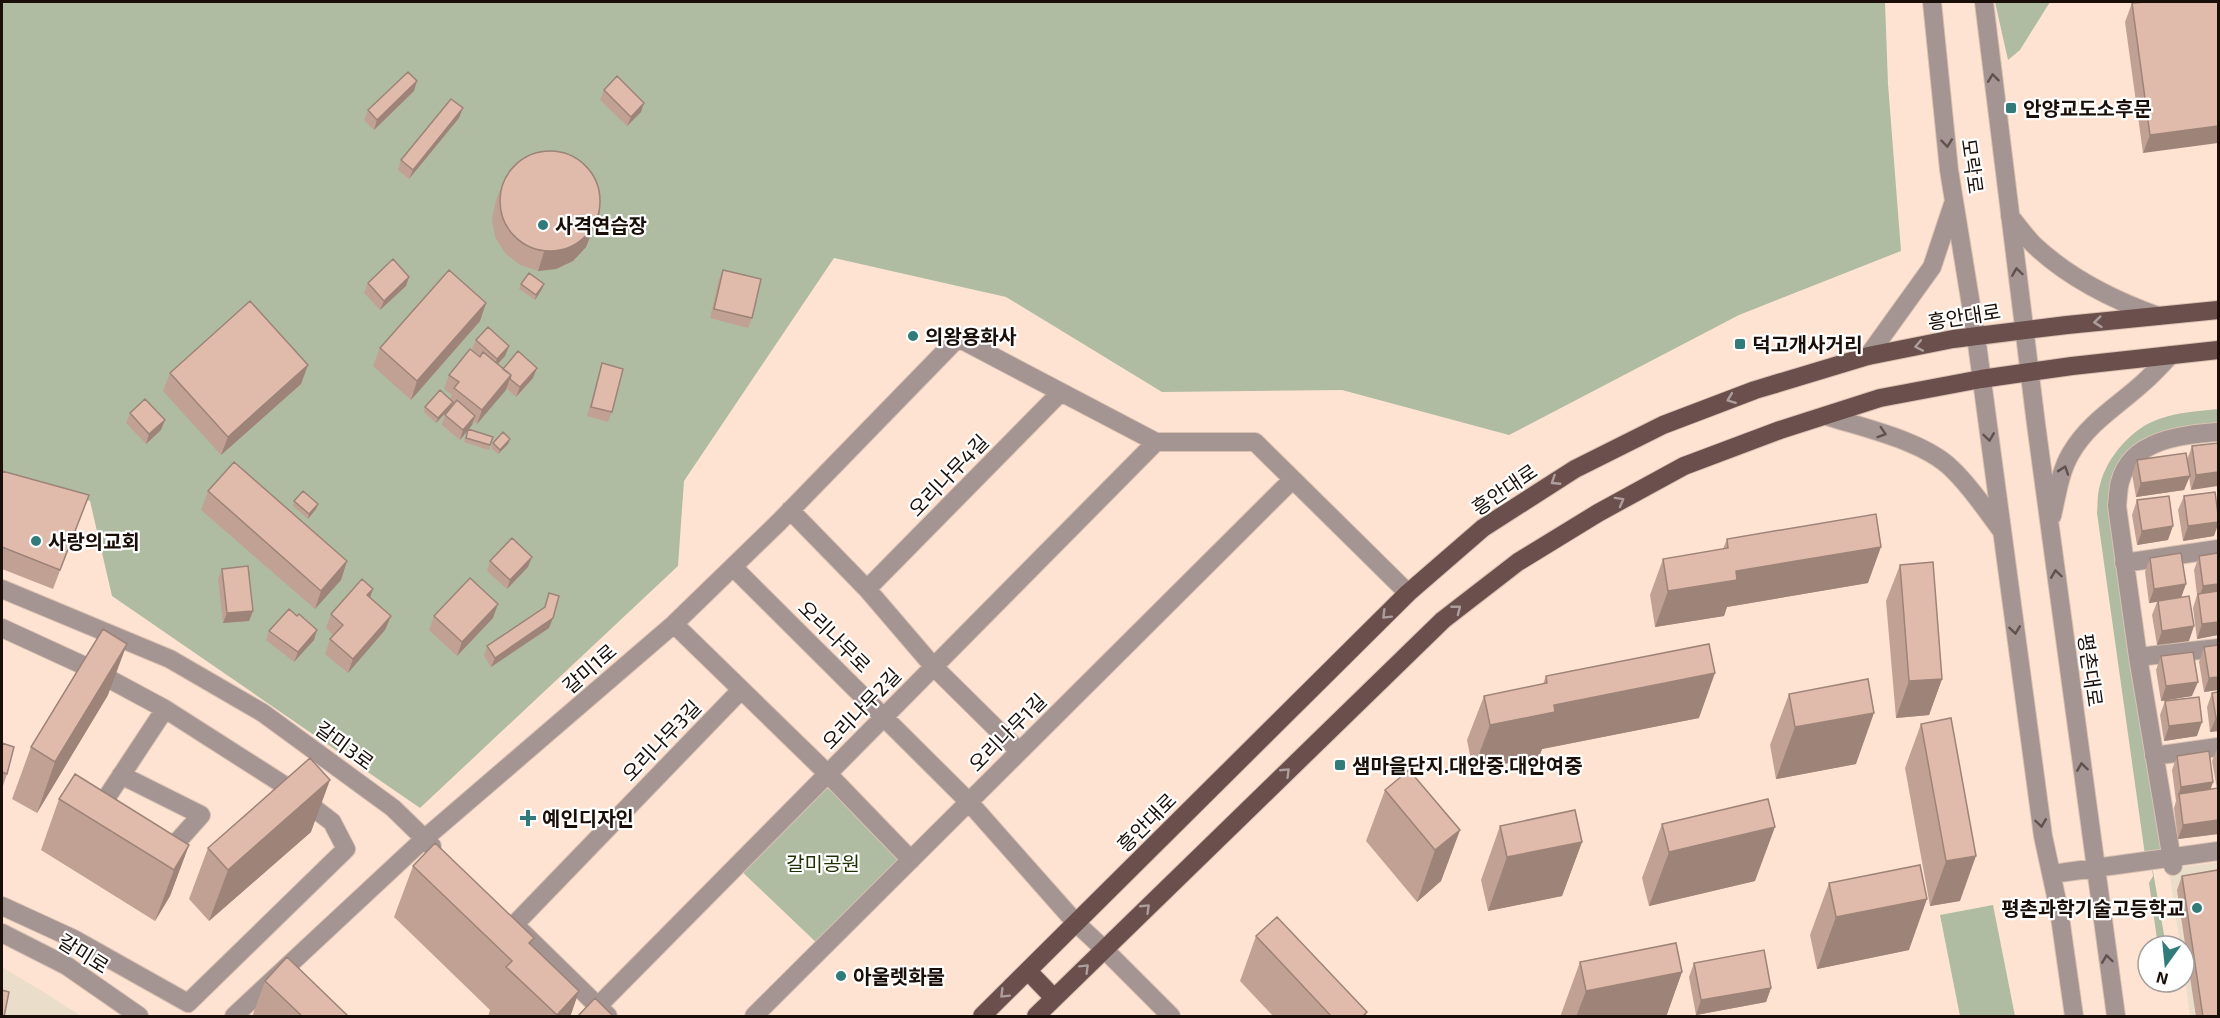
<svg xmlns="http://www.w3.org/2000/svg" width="2220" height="1018" font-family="'Exo 2','Noto Sans KR',sans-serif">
<rect width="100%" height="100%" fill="#ffe3d2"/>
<!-- education -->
<path fill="#eadeca" d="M2218,862V1016H2190L2184,973V946H2180L2169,869Z
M2,967L47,994L81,1016H2Z"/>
<!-- green -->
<path fill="#afbca2" d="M2,2H1885L1888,84L1901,251L1739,315L1509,435L1342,390L1162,392L1006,297L834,258L684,481L678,566L420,808L112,596L90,501L2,474Z
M1995,2H2050L2020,50L2008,60Z
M2218,409V429L2184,432L2115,478L2166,852L2145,855L2097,513C2098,504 2097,494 2100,485C2106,458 2132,428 2159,419C2178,412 2199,411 2218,409Z
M828,774L911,860L822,948L736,866Z
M2151,860L2166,946H2158L2149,883L2153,876Z
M1993,905L2015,1016H1960L1940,915Z"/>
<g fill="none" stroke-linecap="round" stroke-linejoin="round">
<defs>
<path id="minor" d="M1932,2L1949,170L1976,336L2043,836L2059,910L2074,1016
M1984,2L2036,424L2116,1016
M2010,216C2018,226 2025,236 2034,245C2069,278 2113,300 2158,316
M1868,356L1932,267L1953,204
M1826,416C1864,428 1924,441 1952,469C1971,487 1986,510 2001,530
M790,510L867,589L933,666L1019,751
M2052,516C2057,495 2060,471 2071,453C2089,422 2119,405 2144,382C2154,373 2162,364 2171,355
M2124,563L2218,549
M733,567L968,801L1076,923L1104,949L1171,1016
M2,589L170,659L263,713L393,808L432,846
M867,589L1061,392
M674,624L828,774L911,860
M2,628L87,667L165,709
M2138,657L2218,648
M2154,756L2218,747
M121,775L201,815L170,850L163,845
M2173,866L2138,657L2117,506C2118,498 2118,489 2120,482C2131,439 2182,435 2218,432
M2052,874L2218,851
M2,906L74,939L188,1003L346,849L332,822L284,785L165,709L101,806L109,811
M515,924L740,691
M515,925L608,1016
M2,933L67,966L139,1016
M598,1006L1156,442
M234,1016L424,839L674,624L779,522L958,338L1156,442H1255L1408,593
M754,1016L1292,480"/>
<path id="major" d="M1028,971L1054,998
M982,1016L1408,593L1483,528L1575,469L1663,425L1755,390L1868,356L1953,339L2067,325L2218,310
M1036,1016L1443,620L1518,562L1598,513L1684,466L1780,430L1880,398L1981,379L2072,366L2218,350"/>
</defs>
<!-- minor casing -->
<use href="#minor" stroke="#dac1b2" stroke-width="20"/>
<!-- major casing -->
<use href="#major" stroke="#dac1b2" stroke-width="20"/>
<!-- minor -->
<use href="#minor" stroke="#a49492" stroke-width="18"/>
<!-- major -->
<use href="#major" stroke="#6a4f4c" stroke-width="18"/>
</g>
<!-- wall -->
<path fill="#c1a193" d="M2218,2L2143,153L2125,22L2132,3Z
M604,90L641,112L627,126L600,100Z
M414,91L374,130L364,120L368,110Z
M459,118L409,179L398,170L401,160Z
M503,182L600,212L586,247L573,261L556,269L538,271L520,265L505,253L495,237L492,219L496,200Z
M723,270L752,318L748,328L710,318L719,279Z
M409,277L406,286L380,310L364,293L368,283Z
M521,284H544L542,289L535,300L519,289Z
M486,303L480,321L411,400L373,366L380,348Z
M476,340L509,346L505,356L497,364L503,369L533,378L516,397L506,388L477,424L473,421L472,425L460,440L442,425L445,415L453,405L452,404L451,407L436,423L424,412L425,407L450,399L452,395L444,389L449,375L480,356L472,349Z
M602,363L612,412L608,422L587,416Z
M308,365L301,384L221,455L163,391L170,373Z
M130,413L161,430L146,444L126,423Z
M468,429L493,437L489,450L464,442Z
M493,443L508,444L498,454L491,448Z
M2218,443L2191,490L2189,477L2184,490L2136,497L2132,474L2137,460H2187L2192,446Z
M2,471L82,513L53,589L2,569Z
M208,491L347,561L341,580L315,609L201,510Z
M2184,496L2214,536L2183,541L2178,510Z
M2137,500L2168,540L2137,545L2132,515Z
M294,501L318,504L316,509L308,519L293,506Z
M1727,539L1868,583L1727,607L1724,616L1655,627L1650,595L1663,559L1723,549Z
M2199,556L2218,635L2197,639L2193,608L2197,595L2194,570Z
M2150,558L2181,597L2189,641L2157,645L2152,615L2157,602L2149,603L2145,572Z
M490,561L528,567L507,589L487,571Z
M1900,565L1942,679L1929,715L1896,718L1886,601Z
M222,569L253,611L249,621L223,623L218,579Z
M373,589L370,598L391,616L385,630L348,673L325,654L330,639L334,636L326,628L331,614Z
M549,593L553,618L549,628L491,667L484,656L487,646L544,608Z
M434,616L493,618L457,656L429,630Z
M269,631L314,640L294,662L266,640Z
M2204,647L2218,690L2204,692L2199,662Z
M2161,656L2192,696L2161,701L2156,670Z
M1546,676L1699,718L1542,749L1539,757L1473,770L1467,740L1484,696L1543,684Z
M2218,692V731L2210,732L2207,707L2212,693Z
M1789,694L1856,764L1776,779L1770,745Z
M108,695L37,813L12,799L31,747Z
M2165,701L2197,736L2164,741L2160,715Z
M1921,724L1960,901L1930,906L1905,768Z
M2,743L7,774L2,789Z
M2218,747V834L2178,839L2174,808L2176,801L2172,770L2177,756L2213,782L2210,790L2217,789L2212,761Z
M1385,790L1460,830L1441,881L1417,902L1366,841Z
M59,799L189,845L170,896L155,921L41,850Z
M1662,824L1755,881L1649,906L1642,878Z
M1500,826L1582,842L1562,896L1488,911L1481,880Z
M311,832L209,921L189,899L208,848Z
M413,866L579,991L570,1017H488L490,1010L394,917Z
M2182,876L2218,1017H2196L2177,890Z
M1829,883L1909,950L1817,969L1810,935Z
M1256,936L1367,1012L1365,1017H1274L1240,981Z
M1580,962L1682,972L1666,1017H1560Z
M1694,963L1771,988L1766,1002L1696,1015L1689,977Z
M265,981L349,1017H252Z"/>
<!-- shaded-wall -->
<path fill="#9d8378" d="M417,81L414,91L374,130L377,120Z
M644,103L641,112L627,126L631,117Z
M463,108L459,118L409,179L413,170Z
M2218,126V143L2143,153L2150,135Z
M600,212L586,247L573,261L556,269L538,271L544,252Z
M409,277L406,286L380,310L384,301Z
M544,284L542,289L535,300L536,295Z
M486,303L480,321L411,400L417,381Z
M509,346L505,356L493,369L497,359Z
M308,365L301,384L221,455L228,437Z
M537,368L533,378L516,397L520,387Z
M511,375L506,390L477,424L482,410Z
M453,402L451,407L436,423L438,418Z
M475,416L472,425L460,440L463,430Z
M165,420L161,430L146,444L149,434Z
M510,439L508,444L498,454L500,450Z
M2218,472V486L2191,490L2196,475Z
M2190,476L2184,490L2136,497L2141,483Z
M318,504L316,509L308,519L309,514Z
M2218,522V525L2214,536L2183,541L2188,526Z
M2173,526L2168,540L2137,545L2142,531Z
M1881,547L1868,583L1727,607L1724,616L1655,627L1668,591L1736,571Z
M532,557L528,567L507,589L510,580Z
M347,561L341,580L315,609L321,591Z
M2186,584L2181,598L2149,603L2154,589Z
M2218,584V598L2198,601L2203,586Z
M373,589L368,603L367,595Z
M498,604L493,618L457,656L462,642Z
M253,611L249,621L223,623L227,613Z
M391,616L385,630L348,673L353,659Z
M553,618L549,628L491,667L495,658Z
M2218,622V635L2197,639L2202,624Z
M2194,626L2189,641L2157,645L2162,631Z
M317,630L314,640L294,662L298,652Z
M127,644L108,695L37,813L55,762Z
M1715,673L1699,718L1542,749L1539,757L1473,770L1490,725L1554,705Z
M2218,677V690L2204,692L2209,678Z
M1942,679L1929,715L1896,718L1909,681Z
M2198,682L2192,696L2161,701L2166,686Z
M1874,713L1856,764L1776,779L1795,727Z
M2216,718H2218V731L2210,732Z
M2202,722L2197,736L2164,741L2169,726Z
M330,780L311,832L209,921L228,870Z
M2213,782L2208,797L2179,794L2176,801L2181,787Z
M2218,820V834L2178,839L2183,825Z
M1775,827L1755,881L1649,906L1669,852Z
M1460,830L1441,881L1417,902L1435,850Z
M1582,842L1562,896L1488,911L1507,857Z
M189,845L170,896L155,921L174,870Z
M1976,856L1960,901L1930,906L1946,861Z
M1927,899L1909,950L1817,969L1836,917Z
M1682,972L1666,1017H1576L1586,991Z
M1771,988L1766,1002L1696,1015L1701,1000Z
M579,991L570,1017H556L557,1015Z"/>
<!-- building -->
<path fill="#e0bbab" stroke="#9d8378" stroke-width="1.5" d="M2145,2H2218V126L2150,135L2132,3Z
M408,72L417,81L377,120L368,110Z
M617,76L644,103L631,117L604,90Z
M451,99L463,108L413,170L401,160Z
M500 201a50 50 0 1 1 100 0a50 50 0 1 1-100 0Z
M393,259L409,277L384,301L368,283Z
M449,270L486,303L417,381L380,348Z
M723,270L761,279L752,318L714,309Z
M529,273L544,284L536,295L521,284Z
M250,301L308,365L228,437L170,373Z
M488,327L509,346L497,359L476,340Z
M470,349L480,357L483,352L511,375L482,410L454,388L459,382L449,375Z
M518,351L537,368L520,387L510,379L511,375L503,369Z
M602,363L623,369L612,412L591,407Z
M440,390L453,402L438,418L425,407Z
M145,399L165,420L149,434L130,413Z
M457,400L475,416L463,430L445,415Z
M468,429L493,437L490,445L466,438Z
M503,432L510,439L500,450L493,443Z
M2218,443V472L2196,475L2192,446Z
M2186,453L2190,476L2141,483L2137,460Z
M234,462L347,561L321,591L208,491Z
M2,471L89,495L60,570L2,547Z
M303,491L318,504L309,514L294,501Z
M2215,492L2218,514V522L2188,526L2184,496Z
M2169,496L2173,526L2142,531L2137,500Z
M1876,514L1881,547L1736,571L1737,580L1668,591L1663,559L1728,548L1727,539Z
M512,538L532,557L510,580L490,561Z
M2181,553L2186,584L2154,589L2150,558Z
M2218,553V584L2203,586L2199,556Z
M1933,562L1942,679L1909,681L1900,565Z
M248,566L253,611L227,613L222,569Z
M470,578L498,604L462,642L434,616Z
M362,579L373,589L367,595L391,616L353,659L330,639L343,625L331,614Z
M2218,591V622L2202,624L2198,594Z
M549,593L559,596L553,618L495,658L487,646L545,607Z
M2189,596L2194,626L2162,631L2158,601Z
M289,609L297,616L299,614L317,630L298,652L269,631Z
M103,629L127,644L55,762L31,747Z
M1709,644L1715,673L1554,705L1555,712L1490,725L1484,696L1547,683L1546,676Z
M2218,645V677L2209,678L2204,647Z
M2193,652L2198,682L2166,686L2161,656Z
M1868,679L1874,713L1795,727L1789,694Z
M2218,692V718H2216L2212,693Z
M2199,697L2202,722L2169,726L2165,701Z
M1951,718L1976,856L1946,861L1921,724Z
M2,743L14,747L7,774L2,772Z
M2209,751L2213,782L2181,787L2177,756Z
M310,758L330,780L228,870L208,848Z
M1409,770L1460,830L1435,850L1385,790Z
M75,774L189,845L174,870L59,799Z
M2218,788V820L2183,825L2179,794Z
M1768,799L1775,827L1669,852L1662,824Z
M1575,810L1582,842L1507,857L1500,826Z
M435,843L534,938L529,943L579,991L557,1015L506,967L512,961L413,866Z
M1920,865L1927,899L1836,917L1829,883Z
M2218,870V1017H2203L2182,876Z
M1277,917L1367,1012L1362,1017H1332L1256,936Z
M1676,943L1682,972L1586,991L1580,962Z
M1764,950L1771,988L1701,1000L1694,963Z
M287,957L349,1017H303L265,981Z
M2,990L9,992L4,1017H2Z
M595,998L614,1017H577Z"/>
<!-- one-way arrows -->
<defs><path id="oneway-chevron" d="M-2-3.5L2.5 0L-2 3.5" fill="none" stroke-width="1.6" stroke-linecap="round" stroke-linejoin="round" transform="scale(1.5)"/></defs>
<g stroke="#5f514d">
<use href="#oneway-chevron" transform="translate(1993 78) rotate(-97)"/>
<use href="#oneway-chevron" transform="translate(1947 143) rotate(84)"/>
<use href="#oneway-chevron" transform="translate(2017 272) rotate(-98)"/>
<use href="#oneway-chevron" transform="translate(1882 433) rotate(18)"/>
<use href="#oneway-chevron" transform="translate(1989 437) rotate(82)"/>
<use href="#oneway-chevron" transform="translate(2064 470) rotate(-71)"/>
<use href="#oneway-chevron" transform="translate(2056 574) rotate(-98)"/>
<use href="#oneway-chevron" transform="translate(2015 630) rotate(82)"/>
<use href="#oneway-chevron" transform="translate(2082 767) rotate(-98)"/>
<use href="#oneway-chevron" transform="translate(2041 823) rotate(82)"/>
<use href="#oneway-chevron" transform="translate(2107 959) rotate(-98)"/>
</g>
<g stroke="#ad9e9d">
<use href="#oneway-chevron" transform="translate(2098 322) rotate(174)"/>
<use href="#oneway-chevron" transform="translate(1919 346) rotate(169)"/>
<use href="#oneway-chevron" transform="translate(1731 399) rotate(159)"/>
<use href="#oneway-chevron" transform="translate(1555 481) rotate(147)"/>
<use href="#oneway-chevron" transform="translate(1620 501) rotate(-29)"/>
<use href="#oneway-chevron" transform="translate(1457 609) rotate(-38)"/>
<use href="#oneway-chevron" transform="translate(1386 615) rotate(135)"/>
<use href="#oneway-chevron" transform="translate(1286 772) rotate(-44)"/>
<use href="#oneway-chevron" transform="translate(1146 908) rotate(-44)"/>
<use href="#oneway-chevron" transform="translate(1085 968) rotate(-45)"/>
<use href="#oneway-chevron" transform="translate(1004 994) rotate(135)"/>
</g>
<!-- markers -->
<g fill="#327b7b" stroke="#fff" stroke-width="2">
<rect x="2005" y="102" width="12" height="12" rx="3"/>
<circle cx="543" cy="225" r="6"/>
<circle cx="913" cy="336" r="6"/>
<rect x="1734" y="338" width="12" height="12" rx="3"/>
<circle cx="36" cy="541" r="6"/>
<rect x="1334" y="759" width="12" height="12" rx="3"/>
<path d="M525 809h6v6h6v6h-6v6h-6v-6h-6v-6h6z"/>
<circle cx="2197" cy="908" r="6"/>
<circle cx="841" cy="976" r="6"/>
</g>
<g text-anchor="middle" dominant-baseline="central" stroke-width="4.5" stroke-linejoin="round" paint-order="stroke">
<!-- poi labels -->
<g font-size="20" font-weight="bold" fill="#1a0e08" stroke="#fff" text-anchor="start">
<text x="2023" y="108">안양교도소후문</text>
<text x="555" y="225">사격연습장</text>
<text x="925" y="336">의왕용화사</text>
<text x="1752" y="344">덕고개사거리</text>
<text x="48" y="541">사랑의교회</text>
<text x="1352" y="765">샘마을단지.대안중.대안여중</text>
<text x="542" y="818">예인디자인</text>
<text x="2185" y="908" text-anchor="end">평촌과학기술고등학교</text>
<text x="853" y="976">아울렛화물</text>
</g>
<!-- street labels -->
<g font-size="20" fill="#1a0e08" stroke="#fff">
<text transform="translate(1973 166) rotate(82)">모락로</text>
<text transform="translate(1964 316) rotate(-9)">흥안대로</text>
<text transform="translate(948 475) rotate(-46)">오리나무4길</text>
<text transform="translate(1504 489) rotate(-34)">흥안대로</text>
<text transform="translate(835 636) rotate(45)">오리나무로</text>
<text transform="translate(589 668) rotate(-41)">갈미1로</text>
<text transform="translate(2091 670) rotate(82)">평촌대로</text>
<text transform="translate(861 708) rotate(-46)">오리나무2길</text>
<text transform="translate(1007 732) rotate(-45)">오리나무1길</text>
<text transform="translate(661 740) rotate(-46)">오리나무3길</text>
<text transform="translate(345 745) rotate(36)">갈미3로</text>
<text transform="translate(1146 822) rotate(-45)">흥안대로</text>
<text transform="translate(84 953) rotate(32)">갈미로</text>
</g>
<!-- park labels -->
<g font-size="20" fill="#1e3103" stroke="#fff">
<text x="823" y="863">갈미공원</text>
</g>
</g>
<!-- border -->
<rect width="2220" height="1018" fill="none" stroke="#1a0e08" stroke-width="6"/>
<!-- north arrow -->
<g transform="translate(2166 964) rotate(195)"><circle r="28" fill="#ffffff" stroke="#a39f9c" stroke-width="1.5"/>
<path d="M0-4.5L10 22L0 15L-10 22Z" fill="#327b7b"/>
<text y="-9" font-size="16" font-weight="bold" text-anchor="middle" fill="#1a0e08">N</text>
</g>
</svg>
